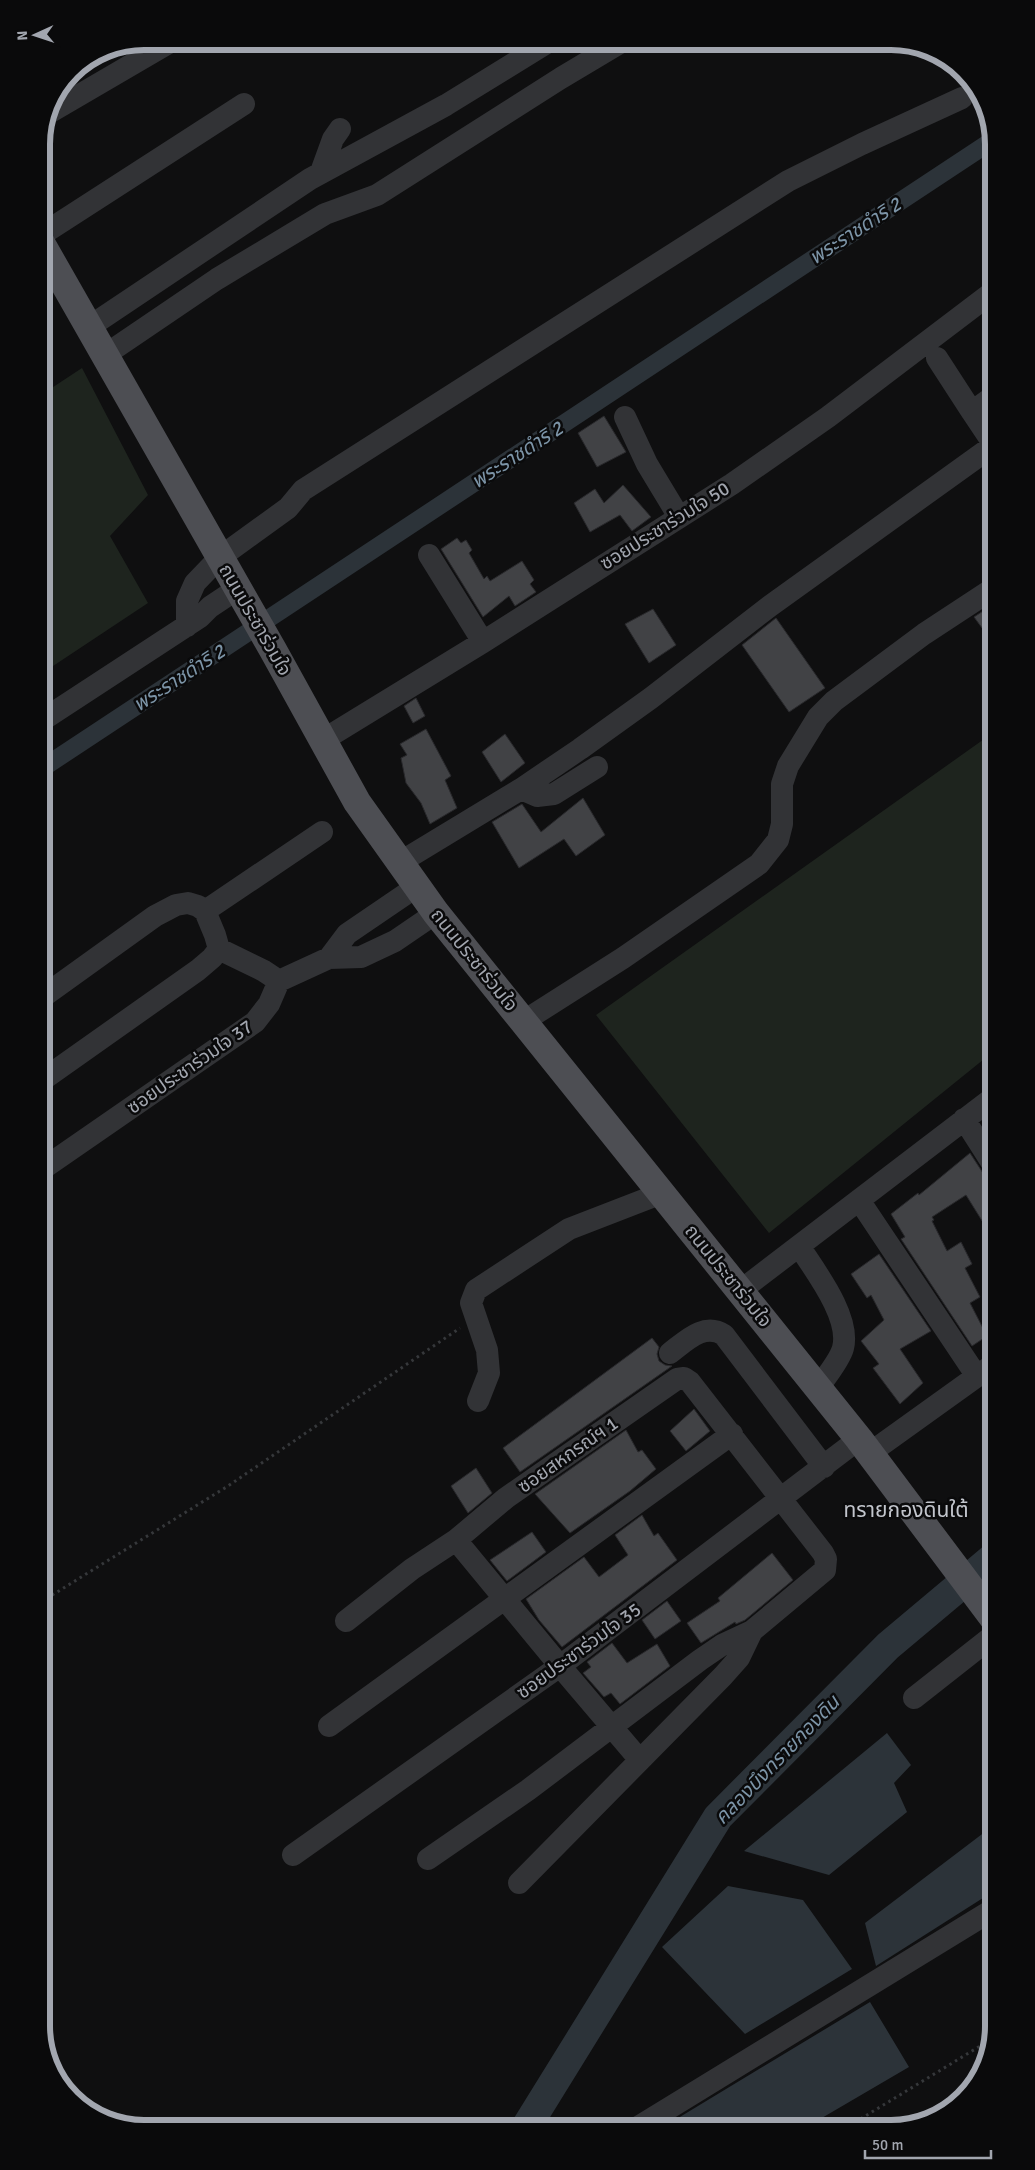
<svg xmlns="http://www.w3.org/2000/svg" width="1035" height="2170" font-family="Signika,'Noto Sans Thai',sans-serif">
<rect width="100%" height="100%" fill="#0f0f10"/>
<!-- green -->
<path fill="#1e241e" d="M82,368L148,495L110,536L148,603L41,674V395Z
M994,732V1051L769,1233L596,1015Z"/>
<!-- water -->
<path fill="#2c3339" d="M887,1733L911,1765L894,1783L907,1812L829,1875L744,1851Z
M994,1825V1891L876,1966L865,1923Z
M728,1886L803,1900L852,1969L745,2034L662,1947Z
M870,2002L909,2067L803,2129H660Z"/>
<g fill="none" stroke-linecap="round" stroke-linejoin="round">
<!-- canal -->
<path stroke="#2c3339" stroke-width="18" d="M41,769L993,140"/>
<!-- river -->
<path stroke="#2c3339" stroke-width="30" d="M525,2129L718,1817L888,1646L994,1557"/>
</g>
<!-- building -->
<path fill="#414245" stroke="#29292c" d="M604,416L626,452L597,467L578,433Z
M623,485L651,517L632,531L620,515L590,532L574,503L595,489L604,503Z
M457,538L461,543L466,540L472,550L469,553L484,579L487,576L490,581L522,561L534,580L530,584L536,592L515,606L509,596L483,617L441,549Z
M994,604V627L985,632L974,617Z
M653,609L676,645L649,663L625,624Z
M776,618L825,688L789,712L742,645Z
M416,698L425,716L413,723L404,706Z
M426,729L451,776L445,780L457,808L430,824L421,803L406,783L401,758L407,755L400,744Z
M505,734L525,763L501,782L482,752Z
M583,798L605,835L576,856L564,839L519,868L492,822L522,804L541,832Z
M970,1153L983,1173L994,1179V1240L966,1195L932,1217L934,1220L932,1221L947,1251L961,1242L972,1264L965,1268L980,1297L970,1303L987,1336L972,1346L901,1239L905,1237L891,1214L918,1193L919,1195Z
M879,1254L931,1331L900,1349L923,1383L900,1404L873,1368L879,1364L861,1341L884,1320L871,1295L867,1298L851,1274Z
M652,1338L659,1347L657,1354L659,1361L665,1365L672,1366L520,1472L503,1448Z
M694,1409L710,1431L686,1451L670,1431Z
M626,1430L638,1452L642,1450L656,1469L630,1491L570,1533L535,1494Z
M476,1468L492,1493L468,1513L451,1486Z
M642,1515L654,1536L658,1533L677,1560L562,1647L539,1620L526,1599L584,1557L599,1577L628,1555L615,1535Z
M532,1532L546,1552L507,1581L490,1560Z
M772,1553L793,1580L745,1620L736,1624L735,1622L701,1643L687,1623L720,1601L718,1598Z
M667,1601L681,1621L655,1639L642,1620Z
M612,1643L627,1663L657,1644L670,1666L620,1704L611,1693L604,1697L583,1673L591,1667L587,1662Z"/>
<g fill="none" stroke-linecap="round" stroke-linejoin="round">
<!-- path -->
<path stroke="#36383b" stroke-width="3" stroke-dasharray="2.5 4" stroke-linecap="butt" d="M41,1602L228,1486L460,1328
M844,2129L990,2040"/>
<!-- minor -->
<path stroke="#323336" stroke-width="22" d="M47,114L172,41
M321,172L333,139L340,129
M41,235L244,104
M89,327L310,179L446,105L550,41
M105,355L217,279L325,214L377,195L561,78L623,41
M937,358L972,412
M625,417L647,464L679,517
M994,445L972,412L994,396
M429,555L483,642
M187,626V601L195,583L219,558L288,508L303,490L788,181L862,144L962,98
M41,721L200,617L210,607L237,589
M323,740L483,642L732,484L828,417L994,291
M521,789L537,796L554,794L597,767
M399,863L521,789L580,749L651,698L770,606L994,445
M219,949L215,935L205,911L322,832
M329,958L347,934L416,887
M41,998L155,916L176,905L188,903L198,906L205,911
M524,1021L623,958L759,864L778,840L782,824V784L788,766L818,717L834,701L924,634L994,588
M41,1081L198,970L212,958L219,949L264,971L279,981
M964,1119L994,1166
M41,1170L255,1022L269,1004L279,981L329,958L361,957L395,941L436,913
M859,1200L976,1375
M799,1246C815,1271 851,1317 843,1348C840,1360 825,1378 818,1388
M740,1291L994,1097
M670,1353C686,1341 704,1322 724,1335L824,1467
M478,1401L489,1373L487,1350L471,1303L476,1290L569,1229L662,1193
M870,1453L994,1364
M456,1540L560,1666L639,1759
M346,1621L412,1569L456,1540L506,1498L677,1379L684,1378L690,1382L823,1553L826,1559L825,1570L752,1631L739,1658L723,1676L519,1883
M914,1698L994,1635
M329,1726L732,1434
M293,1855L560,1666L859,1439
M428,1859L528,1790L700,1660L722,1645L752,1631
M635,2129L994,1909"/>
<!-- major -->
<path stroke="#4d4e53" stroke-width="28" d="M41,243L273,650L357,802L436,913L859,1439L994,1619"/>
</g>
<g text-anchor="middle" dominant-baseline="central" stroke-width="5" stroke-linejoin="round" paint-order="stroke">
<!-- street labels -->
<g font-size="19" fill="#a2a6af" stroke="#0a0a0b">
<text transform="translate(665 526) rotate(-32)">ซอยประชาร่วมใจ 50</text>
<text transform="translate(255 620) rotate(60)">ถนนประชาร่วมใจ</text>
<text transform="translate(474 960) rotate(51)">ถนนประชาร่วมใจ</text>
<text transform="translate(190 1067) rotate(-35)">ซอยประชาร่วมใจ 37</text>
<text transform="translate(728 1276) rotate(51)">ถนนประชาร่วมใจ</text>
<text transform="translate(568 1455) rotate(-35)">ซอยสหกรณ์ฯ 1</text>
<text transform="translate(579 1651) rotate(-36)">ซอยประชาร่วมใจ 35</text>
</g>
<!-- water labels -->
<g font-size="20" font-style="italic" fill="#7c94a7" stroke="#0a0a0b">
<text transform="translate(855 231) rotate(-33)">พระราชดำริ 2</text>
<text transform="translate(517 455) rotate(-33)">พระราชดำริ 2</text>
<text transform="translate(179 678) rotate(-33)">พระราชดำริ 2</text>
<text transform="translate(777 1760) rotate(-46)">คลองบึงทรายกองดิน</text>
</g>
<!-- quarter labels -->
<g font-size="21" fill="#c2c5cc" stroke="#0a0a0b">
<text x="906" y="1510">ทรายกองดินใต้</text>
</g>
</g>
<!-- crop -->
<path d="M0 0H1035V2170H0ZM144 50H891A94 94 0 0 1 985 144V2026A94 94 0 0 1 891 2120H144A94 94 0 0 1 50 2026V144A94 94 0 0 1 144 50Z" fill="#0a0a0b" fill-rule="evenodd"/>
<path fill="none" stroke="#a2a6af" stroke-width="6" d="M144 50H891A94 94 0 0 1 985 144V2026A94 94 0 0 1 891 2120H144A94 94 0 0 1 50 2026V144A94 94 0 0 1 144 50Z"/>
<!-- north arrow -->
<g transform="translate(35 35) rotate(267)" stroke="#0a0a0b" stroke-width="4" paint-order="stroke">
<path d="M0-4L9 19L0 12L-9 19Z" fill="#a2a6af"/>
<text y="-8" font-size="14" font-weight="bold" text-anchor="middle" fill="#a2a6af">N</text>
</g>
<!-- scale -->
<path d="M865 2150v8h126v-8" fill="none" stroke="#a2a6af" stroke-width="2.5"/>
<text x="872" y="2150" font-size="15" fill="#a2a6af" stroke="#0a0a0b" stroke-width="4" paint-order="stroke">50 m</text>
</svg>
